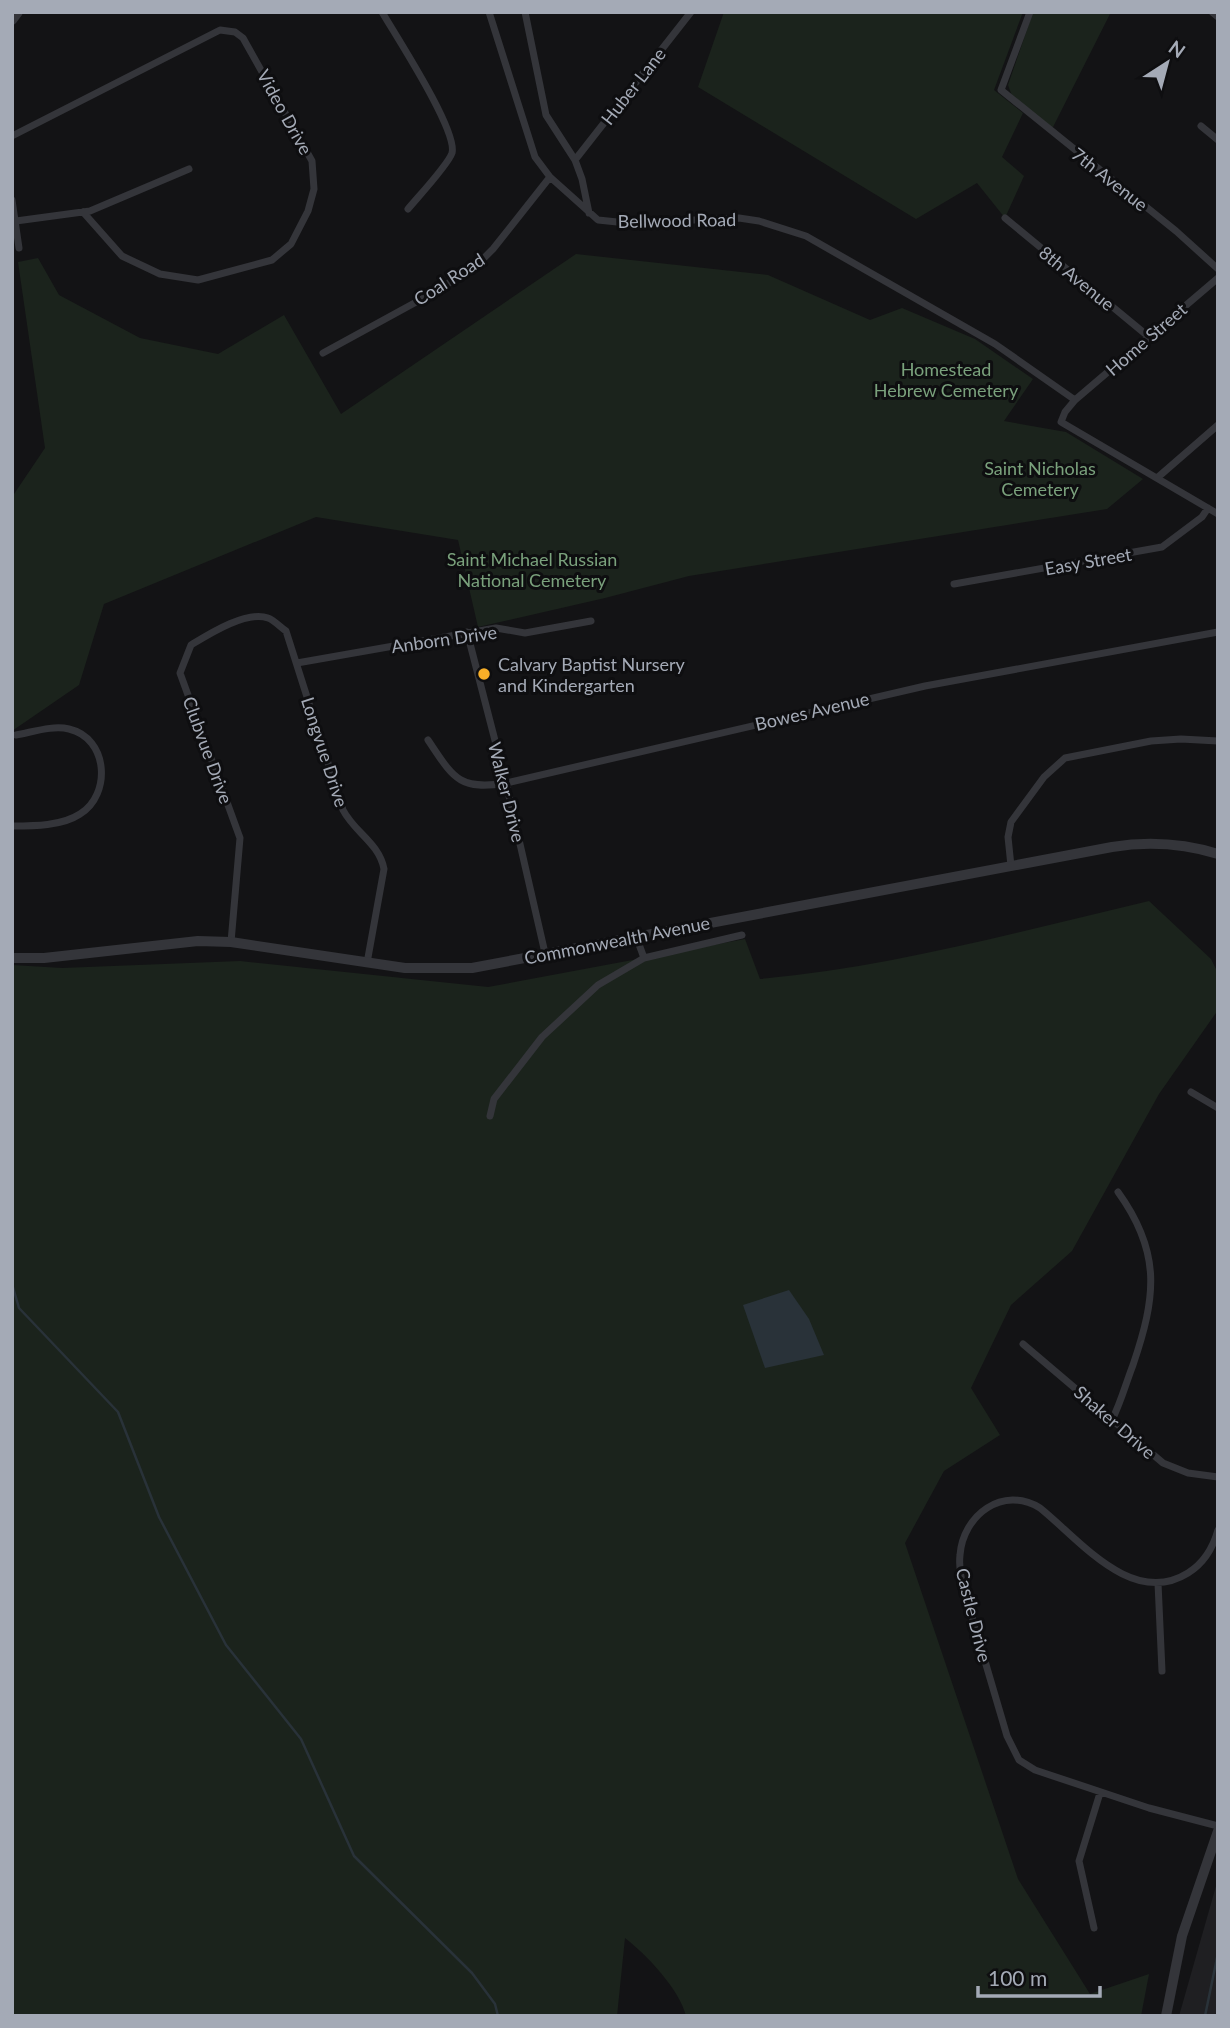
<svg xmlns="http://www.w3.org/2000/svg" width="1230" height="2028" font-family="Lato,sans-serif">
<rect width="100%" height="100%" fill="#131315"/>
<!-- built -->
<path fill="#1f1f22" d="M1218,1879V2016H1179Z"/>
<!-- green -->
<path fill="#1b231c" d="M724,12H1023L994,90L1023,113L1002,157L1024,176L1005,218L977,183L916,219L698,87Z
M1033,12H1111L1052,129L1012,96L1008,85Z
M576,254L768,275L870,320L902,308L975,339L1033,379L1004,421L1066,432L1143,479L1107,509L689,576L605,598L478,627L458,540L316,517L104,604L79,685L12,731V497L45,448L18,262L38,258L59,295L140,338L218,354L284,315L341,414Z
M1149,901L1211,959L1218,973V1010L1159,1094L1072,1251L1011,1305L971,1388L1000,1435L944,1471L905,1543L1018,1879L1090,1994L1149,1974L1141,2016H686C680,1990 646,1954 625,1938L617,2016H12V965L62,968L240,961L488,987L745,939L760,979C892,967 1021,931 1149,901Z"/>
<!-- water -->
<path fill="#293239" d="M789,1290L809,1319L824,1355L765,1368L743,1305Z"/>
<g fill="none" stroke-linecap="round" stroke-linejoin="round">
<!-- stream -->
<path stroke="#293239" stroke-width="2.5" d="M12,1284L19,1308L118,1412L159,1517L226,1645L301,1739L354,1856L472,1973L495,2004L498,2016
M1205,2016L1218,1953"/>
<!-- minor -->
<path stroke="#34353a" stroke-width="7" d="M382,12C396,36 458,131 452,153C448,165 417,198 408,209
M489,12L535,157L550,177L598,220L627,223L739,218L759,221L806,236L995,344L1075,400
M525,12L546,115L575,160L582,179L589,213
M1030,12L1001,90L1176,231L1218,269
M1212,12L1218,17
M1201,126L1218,140
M12,136L220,30L235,32L243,38L312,161L314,189L308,211L291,244L272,260L198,280L160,274L122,256L83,212
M575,160L691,12
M12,200L19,248
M1005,218L1149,337
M16,221L90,211L189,169
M1218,278L1075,400L1065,412L1061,422L1218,514
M323,353L440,289L480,262L493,249L550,177
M1157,478L1218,425
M954,584L1162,547L1202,517L1208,508
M467,632L506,783L545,953
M297,663L496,628L525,633L591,621
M428,740C453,777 458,791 506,783L925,686L1218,632
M12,826C34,826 62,826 80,814C112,794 108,738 69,729C53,725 33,732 16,735
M1011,866L1008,837L1011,822L1044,777L1065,758L1151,741L1181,739L1218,741
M231,942L240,838L180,673L191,645C209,634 247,610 268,618C274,620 280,627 286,631L343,810C355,833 379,843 384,869L367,963
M644,958L742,935
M1191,1092L1218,1108
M490,1116L494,1099L542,1037L598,985L644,958L636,936
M1023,1344L1163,1463L1188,1473L1218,1477
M1112,1420C1121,1402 1126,1383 1133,1365C1156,1297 1162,1253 1118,1192
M1218,1530C1213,1548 1204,1563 1188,1573C1132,1608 1079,1539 1040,1508C1003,1485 963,1515 960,1555C959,1564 960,1573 962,1583L1007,1736L1019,1760L1035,1770L1149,1808L1218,1826
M1158,1583L1162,1671
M1094,1928L1079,1861L1100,1793"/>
<!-- tertiary -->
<path stroke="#34353a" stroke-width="10" d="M12,20L18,12
M12,958H44L198,941L231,942L405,968H472L1112,847C1149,841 1182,843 1218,854
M1166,2016L1182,1936L1218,1831"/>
</g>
<!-- markers -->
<circle fill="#f8af28" stroke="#0e0e10" stroke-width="2.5" cx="484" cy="674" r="7"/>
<g text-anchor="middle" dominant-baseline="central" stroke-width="6" stroke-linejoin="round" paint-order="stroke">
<!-- street labels -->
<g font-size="18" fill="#a4aab6" stroke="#0e0e10">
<text transform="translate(633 86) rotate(-52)">Huber Lane</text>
<text transform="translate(285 112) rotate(61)">Video Drive</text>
<text transform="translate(1110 179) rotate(38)">7th Avenue</text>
<text transform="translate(677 220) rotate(-1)">Bellwood Road</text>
<text transform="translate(1077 278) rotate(39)">8th Avenue</text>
<text transform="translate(449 279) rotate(-33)">Coal Road</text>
<text transform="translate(1146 339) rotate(-41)">Home Street</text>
<text transform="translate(1088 561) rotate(-10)">Easy Street</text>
<text transform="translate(444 639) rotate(-8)">Anborn Drive</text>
<text transform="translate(812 711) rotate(-13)">Bowes Avenue</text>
<text transform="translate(208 750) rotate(70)">Clubvue Drive</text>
<text transform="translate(325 752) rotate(72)">Longvue Drive</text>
<text transform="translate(507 792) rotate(76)">Walker Drive</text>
<text transform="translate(617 940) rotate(-11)">Commonwealth Avenue</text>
<text transform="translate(1115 1422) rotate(41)">Shaker Drive</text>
<text transform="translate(974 1615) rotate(76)">Castle Drive</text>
</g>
<!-- park labels -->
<g font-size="18" fill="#7aa17c" stroke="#0e0e10">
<text x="946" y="369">Homestead<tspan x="946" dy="21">Hebrew Cemetery</tspan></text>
<text x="1040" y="468">Saint Nicholas<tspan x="1040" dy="21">Cemetery</tspan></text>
<text x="532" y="559">Saint Michael Russian<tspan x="532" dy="21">National Cemetery</tspan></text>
</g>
<!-- poi labels -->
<g font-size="18" fill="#a4aab6" stroke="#0e0e10" text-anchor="start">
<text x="498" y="664">Calvary Baptist Nursery<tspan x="498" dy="21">and Kindergarten</tspan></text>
</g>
</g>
<!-- border -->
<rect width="1230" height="2028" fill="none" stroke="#a4aab6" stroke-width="28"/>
<!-- north arrow -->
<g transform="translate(1167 63) rotate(36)" stroke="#0e0e10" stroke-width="5" paint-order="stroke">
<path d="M0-5L12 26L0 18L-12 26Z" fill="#a4aab6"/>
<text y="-10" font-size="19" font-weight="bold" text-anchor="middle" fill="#a4aab6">N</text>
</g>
<!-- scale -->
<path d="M978 1986v10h122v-10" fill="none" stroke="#a4aab6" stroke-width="3.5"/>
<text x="988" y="1986" font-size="21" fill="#a4aab6" stroke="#0e0e10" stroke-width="5" paint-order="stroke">100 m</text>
</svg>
